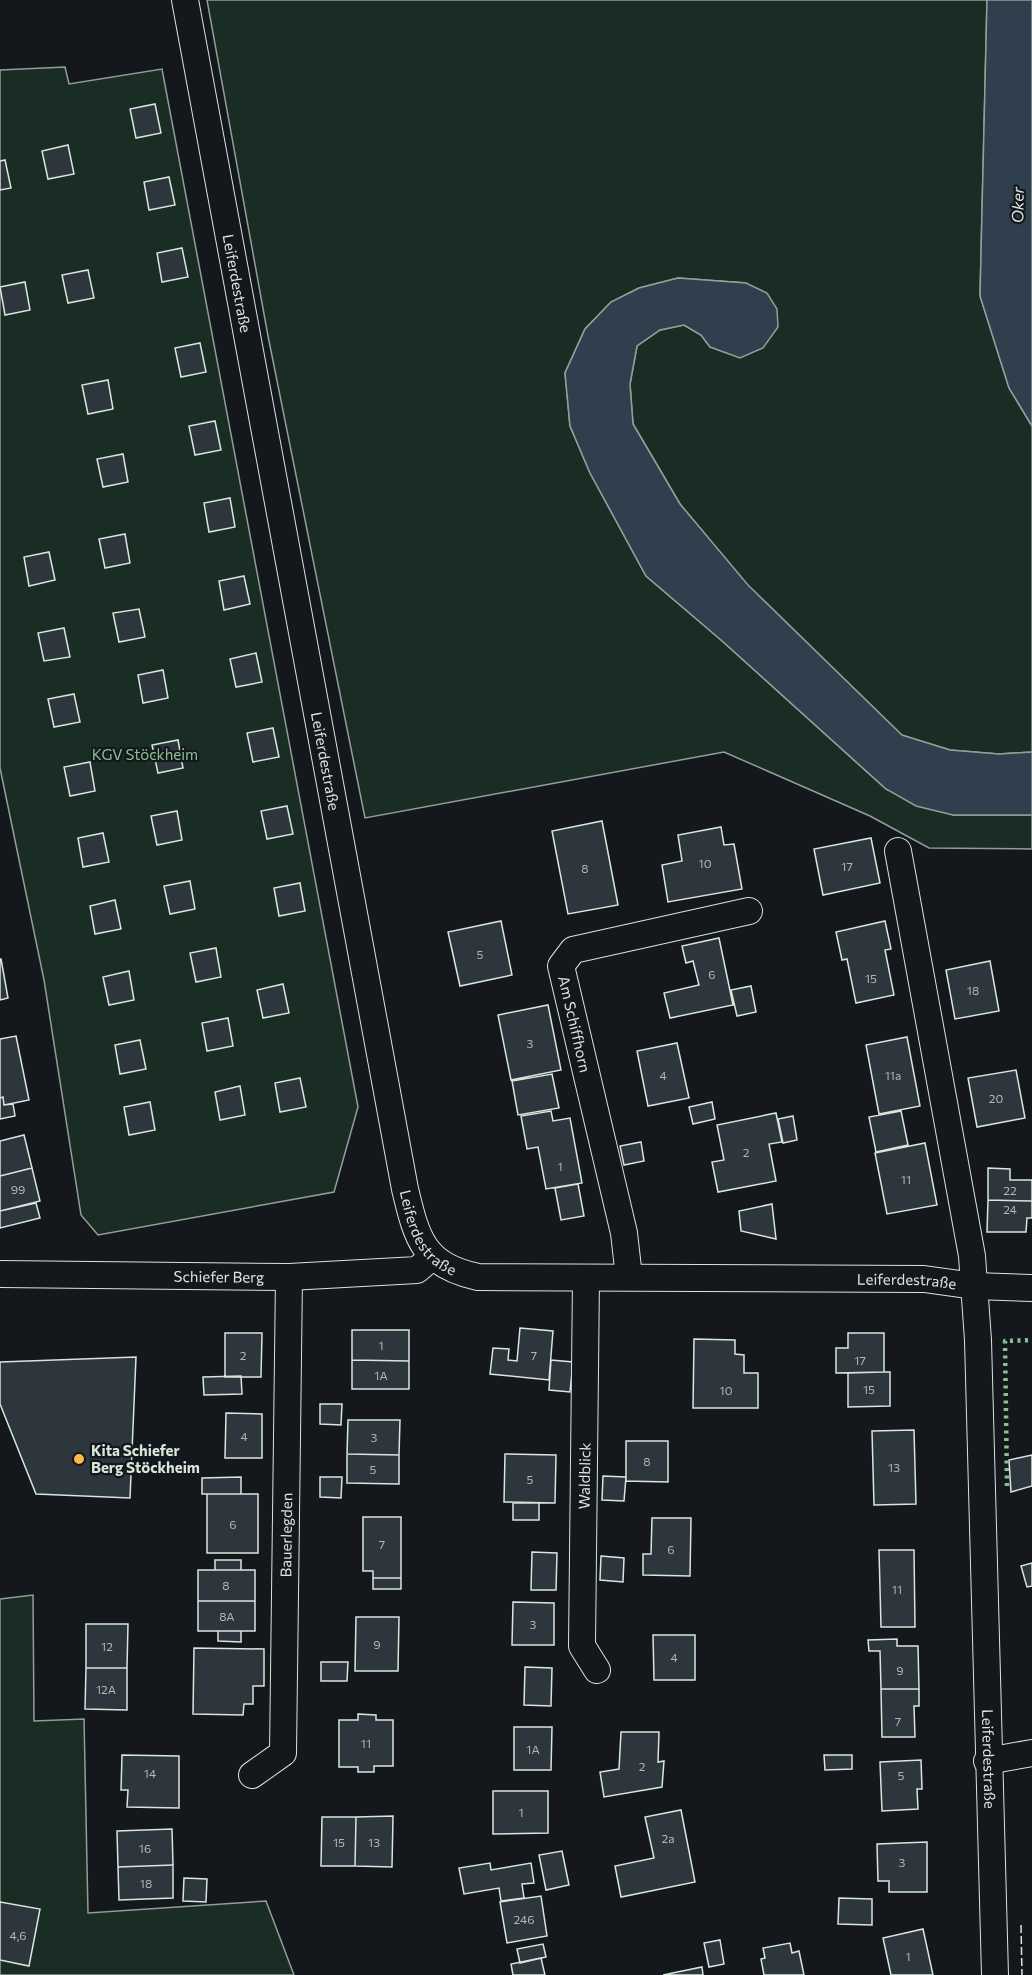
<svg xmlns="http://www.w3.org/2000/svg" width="1032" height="1975" font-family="Commissioner,sans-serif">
<rect width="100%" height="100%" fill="#14181c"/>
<!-- green -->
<path fill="#1a2d24" stroke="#939e99" stroke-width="1.5" d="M207,0H987L980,296L1009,388L1032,426V752L999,754L950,750L901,735L747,585L680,504L633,424L630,384L637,346L660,330L684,325L701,335L710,347L746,283L678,278L639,288L611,302L585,329L565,373L570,426L590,473L646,576L721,640L886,789L953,815H1032V849L929,848L870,816L724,752L365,818L268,336Z
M65,67L69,84L162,69L358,1107L334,1192L98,1235L81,1215L44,980L0,768V70Z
M33,1595L34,1721L84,1719L88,1913L266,1901L294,1975H0V1599Z"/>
<!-- water -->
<path fill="#2f3f4d" stroke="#939e99" stroke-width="1.5" d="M987,0H1032V426L1009,388L980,296Z
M678,278L746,283L767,293L777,309L778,327L763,348L740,358L710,347L701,335L684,325L660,330L637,346L630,384L633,424L680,504L748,585L902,735L950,750L999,754L1032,752V815H953L916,806L886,789L721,640L646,576L590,473L570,426L565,373L585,329L611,302L639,288Z"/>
<!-- building -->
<path fill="#2c363c" stroke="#d8e6dc" stroke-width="1.5" d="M155,104L161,133L136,138L130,109Z
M68,145L74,174L48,179L42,151Z
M5,160L11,188L0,190V161Z
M169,177L175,205L149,210L144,182Z
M182,248L188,277L162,282L157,253Z
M88,270L94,298L68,303L62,275Z
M25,282L30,310L5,315L0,287Z
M200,343L206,372L181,377L175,348Z
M108,380L113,409L88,414L82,385Z
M215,421L221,450L195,455L189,426Z
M123,454L128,482L103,487L97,459Z
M230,498L235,527L209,532L204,503Z
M125,534L130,563L105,568L99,539Z
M49,552L55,580L29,586L24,557Z
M244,576L250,604L224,610L219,581Z
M139,609L145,637L119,642L113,613Z
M64,628L70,657L44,661L38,633Z
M256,653L262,682L236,687L230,659Z
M163,670L168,698L143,703L138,675Z
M74,694L80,722L54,727L48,699Z
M273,728L279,757L253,762L247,733Z
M178,740L183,768L158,773L152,745Z
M90,762L95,791L70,796L64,767Z
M287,806L293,834L267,839L261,811Z
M177,811L182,840L157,845L151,816Z
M602,821L618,905L568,914L552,831Z
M721,827L724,845L734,844L742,889L668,902L662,865L682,861L678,835Z
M103,833L109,862L83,867L78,838Z
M871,838L880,883L823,895L814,849Z
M190,881L195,909L170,914L164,886Z
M300,883L305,911L279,916L274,888Z
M115,900L121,929L95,934L90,906Z
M501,921L512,975L460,986L448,932Z
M885,921L891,949L885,950L894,995L856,1003L847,959L842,960L836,932Z
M719,938L733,1005L670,1018L664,993L699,985L693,961L686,963L682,946Z
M216,948L221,977L196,982L190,953Z
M1,959L8,998L0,1000V959Z
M990,961L999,1011L955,1019L946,970Z
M129,971L134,1000L109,1005L103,977Z
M283,984L289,1013L263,1018L257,990Z
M751,986L756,1012L737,1016L731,990Z
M548,1005L561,1070L511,1080L498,1015Z
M228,1018L233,1046L207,1051L202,1023Z
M16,1036L29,1100L4,1105L3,1097L0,1098V1039Z
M907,1037L920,1106L879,1114L866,1045Z
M140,1040L146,1069L120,1074L115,1045Z
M677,1043L689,1098L648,1106L637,1051Z
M1016,1070L1025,1118L977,1127L968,1078Z
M552,1074L559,1108L518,1115L512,1081Z
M300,1078L306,1107L280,1112L275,1083Z
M240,1086L245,1115L220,1120L215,1092Z
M3,1097L4,1105L13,1104L15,1116L0,1119V1098Z
M150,1102L155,1130L129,1135L124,1107Z
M712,1102L715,1119L693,1124L689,1107Z
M551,1111L553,1121L570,1118L582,1183L546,1189L538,1147L527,1149L521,1116Z
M901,1111L908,1145L876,1152L869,1117Z
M776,1113L782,1142L769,1144L776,1181L718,1192L712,1162L724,1160L717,1125Z
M793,1116L797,1140L783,1143L778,1119Z
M24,1135L32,1168L0,1176V1141Z
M641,1142L644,1161L624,1165L620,1146Z
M925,1143L937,1205L887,1214L875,1153Z
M32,1168L40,1201L0,1211V1176Z
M988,1168L1010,1169V1180H1032V1201L988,1200Z
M578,1184L584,1216L561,1220L555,1188Z
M988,1200L1032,1201V1218H1027L1026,1232H987Z
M36,1203L40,1218L0,1228V1211Z
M772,1204L776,1239L741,1231L739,1211Z
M520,1328L553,1331L549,1380L490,1374L493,1348L509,1349L508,1360L517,1361Z
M352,1330H409V1361L352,1360Z
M225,1333H262L261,1377H225Z
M848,1333H884V1372L836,1373V1348H848Z
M694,1339L735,1340V1354L744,1355V1373H758V1408H693Z
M136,1357L130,1498L36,1494L0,1404V1362Z
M352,1360L409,1361V1389H352Z
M551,1360L573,1362L570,1392L549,1390Z
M884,1372H890V1406L848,1407V1373Z
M241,1376L242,1394L204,1395L203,1377Z
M320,1404H342L341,1425L320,1424Z
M226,1413L262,1414V1458H225Z
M348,1420H400L399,1455L347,1454Z
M914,1430L916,1504L874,1505L872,1431Z
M626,1441H668V1482L626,1481Z
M347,1454L399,1455V1484L347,1483Z
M505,1454L556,1455L555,1503L504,1502Z
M1032,1455V1486L1011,1492L1009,1460Z
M603,1476L626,1477L624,1501L602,1500Z
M241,1477V1494H202V1478Z
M320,1477H342L341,1498L320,1497Z
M207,1494H258V1553H207Z
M513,1503H539V1520H513Z
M363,1517H401V1578H373V1571H363Z
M652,1518H691L690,1576L643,1575V1554H651Z
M879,1550H914L915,1627H881Z
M532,1552L557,1553L556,1590H531Z
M601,1556L624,1558L623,1582L600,1580Z
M215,1560H241V1570H215Z
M1032,1563V1586L1027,1587L1021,1566Z
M198,1570H255V1601H198Z
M373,1578H401V1589H373Z
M198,1601H255V1631H198Z
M513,1602L554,1603V1645H512Z
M356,1617H399L398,1671H355Z
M86,1624H128L127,1668H86Z
M218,1631H241V1642L218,1641Z
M653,1635H695V1680H654Z
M897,1639V1646H918L919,1689H881L880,1651H869L868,1640Z
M194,1648L264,1649V1686H253V1704H244L243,1715L193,1714Z
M321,1662H348L347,1681H321Z
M525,1667L552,1668L551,1706L524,1705Z
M86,1668H127V1710L85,1709Z
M881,1689H919V1706H914L915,1737H882Z
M358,1714L376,1715V1720H393V1766H374V1772H358V1767H339V1720H358Z
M514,1727H552L551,1770H514Z
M621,1732H659L658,1762L664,1761L662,1787L604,1797L600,1772L619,1769Z
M122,1755L179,1756V1808L127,1807L128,1790H121Z
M824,1755H852V1769L825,1770Z
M921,1760L922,1789H917L918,1809L882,1811L880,1762Z
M493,1791H548V1833L493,1834Z
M681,1810L695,1882L621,1897L615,1866L654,1858L645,1817Z
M393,1816L392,1867L355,1866L356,1817Z
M322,1817H356L355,1866H321Z
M172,1829L173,1865L118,1867L117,1831Z
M927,1842V1892H889V1881H878L877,1844Z
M562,1851L569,1885L546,1890L539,1855Z
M490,1863L491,1870L531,1863L534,1883L522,1884L524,1898L501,1901L499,1888L464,1894L459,1868Z
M173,1865V1898L119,1900L118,1867Z
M184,1878L207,1879L206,1902L183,1901Z
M541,1896L547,1936L507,1943L500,1902Z
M839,1898L872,1899V1925L838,1924Z
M0,1902L40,1909L29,1966L0,1960Z
M923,1929L933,1975H891L883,1938Z
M720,1940L724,1964L709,1967L704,1943Z
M790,1943L792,1953L799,1951L804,1975H764L761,1959L765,1958L763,1948Z
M543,1944L546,1957L520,1963L517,1949Z
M541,1958L545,1975H513L511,1964Z
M702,1967L703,1975H663Z"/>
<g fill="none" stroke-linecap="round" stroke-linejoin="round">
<defs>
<g id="minor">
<path id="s1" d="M185,0L405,1189C417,1239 423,1265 478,1277L924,1279L974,1286L1032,1288"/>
<path id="s2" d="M898,851L972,1256L978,1340L995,1975"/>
<path id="s3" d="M0,1274L289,1277L417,1270L432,1257"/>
<path d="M629,1277L624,1233L561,966L573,950L749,911"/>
<path d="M586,1278L582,1646L597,1670"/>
<path d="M987,1761L1032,1753"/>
<path id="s4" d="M252,1775L283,1753L289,1277"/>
</g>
</defs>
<!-- minor casing -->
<use href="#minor" stroke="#d8e6dc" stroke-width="28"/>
<!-- minor -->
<use href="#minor" stroke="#14181c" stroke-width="26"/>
<!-- hedge -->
<path stroke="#8ac095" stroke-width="4.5" stroke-dasharray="3 4.5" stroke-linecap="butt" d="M1007,1486L1005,1341L1032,1340"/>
<!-- fence -->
<path stroke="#d8e6dc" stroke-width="1.5" stroke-dasharray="8 3" stroke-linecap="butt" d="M1021,1925L1022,1975"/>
</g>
<!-- markers -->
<circle fill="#ffb74d" stroke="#14181c" stroke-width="2" cx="79" cy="1459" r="6"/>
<g text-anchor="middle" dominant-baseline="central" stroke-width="4.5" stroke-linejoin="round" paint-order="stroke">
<!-- number labels -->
<g font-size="12" fill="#adbab4">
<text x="705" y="863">10</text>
<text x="847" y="866">17</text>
<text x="585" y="868">8</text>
<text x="480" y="954">5</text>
<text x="712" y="974">6</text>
<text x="871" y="978">15</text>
<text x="973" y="990">18</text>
<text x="530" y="1043">3</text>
<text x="663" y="1075">4</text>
<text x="893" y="1075">11a</text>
<text x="996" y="1098">20</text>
<text x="746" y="1152">2</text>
<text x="560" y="1166">1</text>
<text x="906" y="1179">11</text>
<text x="18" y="1189">99</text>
<text x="1010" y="1190">22</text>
<text x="1010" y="1209">24</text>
<text x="381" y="1345">1</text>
<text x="243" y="1355">2</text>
<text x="534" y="1355">7</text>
<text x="860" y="1360">17</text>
<text x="381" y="1375">1A</text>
<text x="869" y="1389">15</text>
<text x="726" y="1390">10</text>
<text x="244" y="1436">4</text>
<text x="374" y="1437">3</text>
<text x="647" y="1461">8</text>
<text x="894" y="1467">13</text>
<text x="373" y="1469">5</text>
<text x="530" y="1479">5</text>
<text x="233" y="1524">6</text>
<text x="382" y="1544">7</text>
<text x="671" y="1549">6</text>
<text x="226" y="1585">8</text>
<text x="897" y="1589">11</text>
<text x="227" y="1616">8A</text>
<text x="533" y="1624">3</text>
<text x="377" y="1644">9</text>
<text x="107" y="1646">12</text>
<text x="674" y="1657">4</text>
<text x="900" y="1670">9</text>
<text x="106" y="1689">12A</text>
<text x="898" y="1721">7</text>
<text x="366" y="1743">11</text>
<text x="533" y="1749">1A</text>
<text x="642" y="1766">2</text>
<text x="150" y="1773">14</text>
<text x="901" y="1775">5</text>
<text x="521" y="1812">1</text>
<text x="668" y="1838">2a</text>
<text x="339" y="1842">15</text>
<text x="374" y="1842">13</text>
<text x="145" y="1848">16</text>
<text x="902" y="1862">3</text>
<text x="146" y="1883">18</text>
<text x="524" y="1919">246</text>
<text x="18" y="1935">4,6</text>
<text x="908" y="1956">1</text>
</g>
<!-- street labels -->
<g font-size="15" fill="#d8e6dc" stroke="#14181c">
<text stroke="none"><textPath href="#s1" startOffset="288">Leiferdestraße</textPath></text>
<text stroke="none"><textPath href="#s1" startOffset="774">Leiferdestraße</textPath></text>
<text transform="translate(575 1024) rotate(77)">Am Schiffhorn</text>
<text stroke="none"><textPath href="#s1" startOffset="1260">Leiferdestraße</textPath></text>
<text stroke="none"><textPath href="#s3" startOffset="219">Schiefer Berg</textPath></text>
<text stroke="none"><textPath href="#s1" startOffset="1762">Leiferdestraße</textPath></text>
<text transform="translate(584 1476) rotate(-89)">Waldblick</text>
<text stroke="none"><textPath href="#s4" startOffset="256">Bauerlegden</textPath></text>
<text stroke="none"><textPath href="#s2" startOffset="915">Leiferdestraße</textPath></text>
</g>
<!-- park labels -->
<g font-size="15" fill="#8ac095" stroke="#14181c">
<text x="145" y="754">KGV Stöckheim</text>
</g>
<!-- poi labels -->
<g font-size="15" font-weight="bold" fill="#d8e6dc" stroke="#14181c" text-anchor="start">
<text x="91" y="1450">Kita Schiefer<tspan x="91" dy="17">Berg Stöckheim</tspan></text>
</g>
<!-- water labels -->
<g font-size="16" font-style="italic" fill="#d8e6dc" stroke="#14181c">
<text transform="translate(1017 205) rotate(-89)">Oker</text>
</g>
</g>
</svg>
